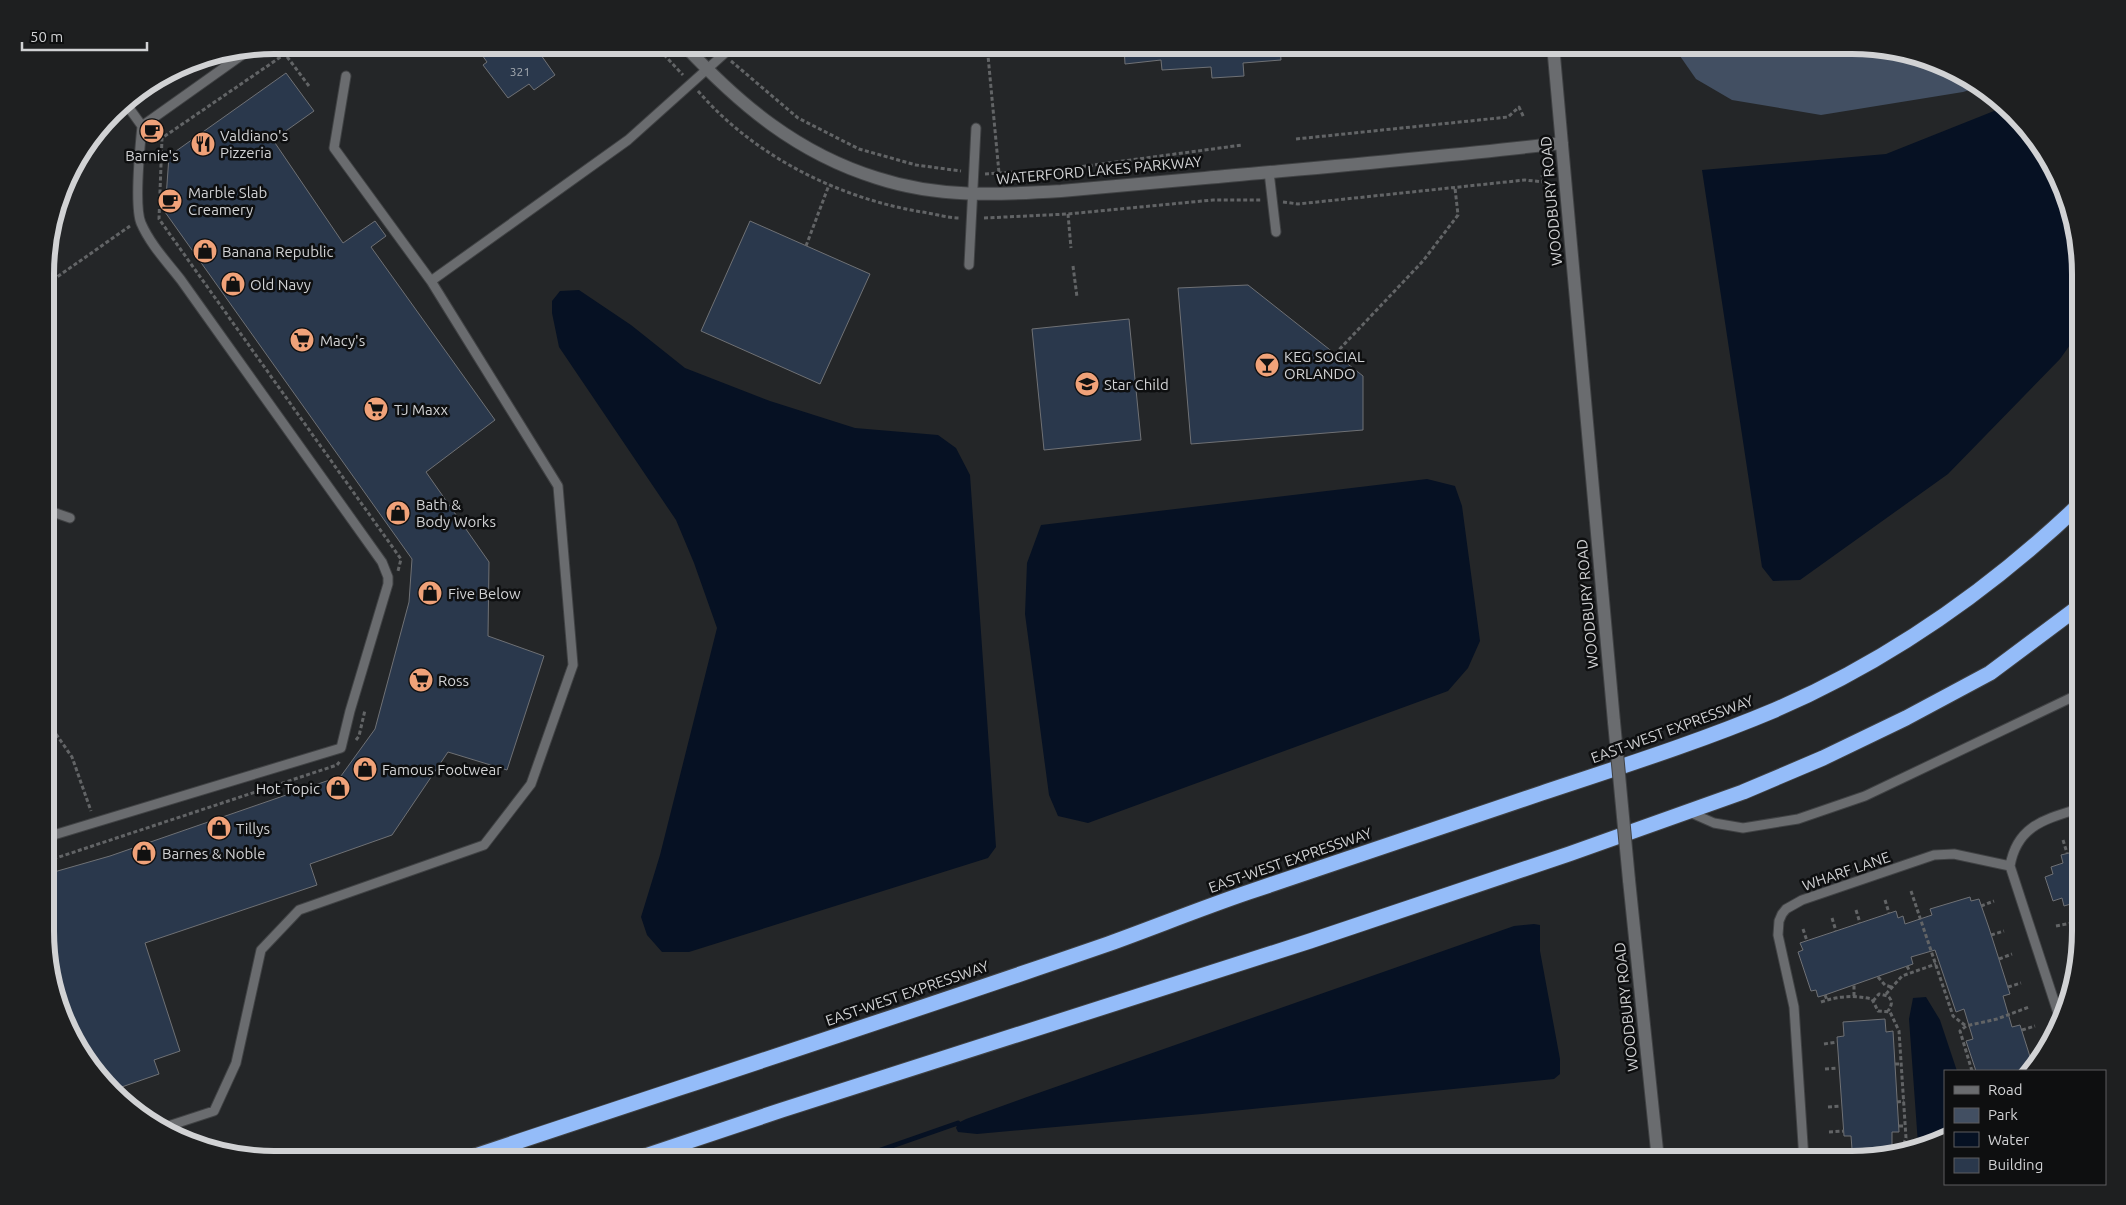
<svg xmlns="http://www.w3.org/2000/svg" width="2126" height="1205" font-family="Ubuntu,sans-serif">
<rect width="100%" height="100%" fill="#242628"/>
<!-- green -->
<path fill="#424f62" d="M1680,45H1853L1912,53L1967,75L1979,87L1963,92L1821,115L1732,100L1696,79L1680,56Z"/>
<!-- water -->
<path fill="#061123" d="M1999,109H2002L2043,147L2069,200L2080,258V331L2060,359L1948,474L1800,580L1773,581L1762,567L1702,170L1886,154Z
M579,290L631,325L685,368L770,401L855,428L938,435L956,448L970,475L996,847L988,858L689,952H662L647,935L641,917L660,855L717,628L694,563L676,520L559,347L552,313V301L560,291Z
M1427,479L1455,486L1462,506L1480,641L1468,668L1448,691L1088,823L1058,816L1049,795L1025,614L1027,563L1041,525Z
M1534,924L1540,925V951L1560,1059V1074L1554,1079L1202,1114L977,1134L958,1132L956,1128L958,1123L966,1119L1027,1097L1514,926Z
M1926,997L1940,1020L1957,1071H1945V1136L1918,1144L1909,1019L1913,998Z"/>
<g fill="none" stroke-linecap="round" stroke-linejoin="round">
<!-- stream -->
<path stroke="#061123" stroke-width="5" d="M852,1160L958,1123"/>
</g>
<!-- building -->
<path fill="#2a384c" stroke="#6f7175" d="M475,45H534L555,75L534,90L529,84L508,98L483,65L487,62Z
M1124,45H1280L1281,60L1243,63L1244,76L1212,78L1211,67L1162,70L1161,60L1125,64Z
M286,73L314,111L273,140L343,243L375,221L386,236L371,247L495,420L426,472L489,562L488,636L544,656L507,770L448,752L392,835L310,864L317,885L145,943L180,1051L154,1060L159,1074L116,1089L84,1059L47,961V874L110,856L341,776L375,729L409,602L412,559L165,212L169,156Z
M750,221L870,274L820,384L701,331Z
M1248,285L1363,376V430L1191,444L1178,288Z
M1129,319L1141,440L1044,450L1032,329Z
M2073,852L2076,859L2081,857V901L2064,906L2062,898L2053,901L2045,877L2053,874L2051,867L2063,863L2061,855Z
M1970,897L1971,901L1979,899L1989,928L2010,994L2003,996L2012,1027L2020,1025L2033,1066L2027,1067L2028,1071H1976L1966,1041L1973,1039L1964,1009L1956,1012L1935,950L1911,957L1913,964L1825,995L1818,997L1816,990L1811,991L1798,952L1803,950L1800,943L1896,911L1898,918L1903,916L1905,924L1932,915L1930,909Z
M1885,1019L1886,1032L1893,1031L1899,1132H1892V1146L1852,1149L1851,1136H1844L1837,1037L1844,1036L1843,1022Z"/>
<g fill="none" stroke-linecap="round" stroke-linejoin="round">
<defs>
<path id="service" d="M124,101L142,126
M1269,172L1276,232
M969,265L976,128
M431,281L628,140L734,45
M47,510L70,518
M1689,812L1714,823L1743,828L1798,819L1865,796L2081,693
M47,837L341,748L350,711L388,584V577L382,562L181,280C167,262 150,244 141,223C134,206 140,146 142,126L249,50
M2010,866C2017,825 2046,819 2081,808
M159,1129L214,1111L236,1063L261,950L299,910L484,845L531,784L573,665L558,486L431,281L334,148L346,76
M1804,1160L1794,1007L1778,935L1779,921L1782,914L1786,909L1802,900L1934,855L1954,854L2010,866L2059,1016"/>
<path id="tertiary" d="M684,45C740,105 797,153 877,178C938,198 998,195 1061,191C1109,187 1157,182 1205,178C1324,167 1444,157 1562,143
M1553,45L1614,722
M1629,880L1658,1160"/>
<path id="motorway" d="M463,1160C678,1088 894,1018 1108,944C1155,927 1202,908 1249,892C1347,859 1444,826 1542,793C1620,767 1699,742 1775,710C1888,661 1992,588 2081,503
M633,1160L782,1110L1310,941L1569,854L1743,792L1823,758L1906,718L1990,673L2081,605"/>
</defs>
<!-- service casing -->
<use href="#service" stroke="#404244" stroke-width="11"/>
<!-- tertiary casing -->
<use href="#tertiary" stroke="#404244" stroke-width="14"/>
<!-- motorway casing -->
<use href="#motorway" stroke="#404244" stroke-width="17"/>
<!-- path -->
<path stroke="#626466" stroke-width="3" stroke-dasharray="4 2.5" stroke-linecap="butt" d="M655,45L683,75
M987,45L999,173
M731,61L798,118L859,149L916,165L961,171
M309,86L285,54L162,138L159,219L401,559L398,571
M698,91C754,156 838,198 922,212C935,214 948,218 960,218
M1296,139L1508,117L1519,107L1524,118
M985,174L1064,169L1242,145
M1283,202L1298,204L1525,180L1543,182L1542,175
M1068,214L1071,248
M984,218L1068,214L1213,200H1262
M806,246L829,185
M1073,266L1077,297
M47,284L130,226
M1335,354L1423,261L1458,215L1455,188
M47,717L49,724L72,757L91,811
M356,740L359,736L365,710
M2063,840L2067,853
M47,861L337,765L340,761
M1911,891L1953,1016L1966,1026
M1885,900L1889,913
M1981,906L1994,901
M1856,910L1860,923
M1832,918L1836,931
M2056,926L2081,921
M1803,929L1807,941
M1991,935L2004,931
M1999,959L2012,954
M1907,966L1910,972
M2069,967L2075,965
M1878,977L1885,985L1891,987
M2008,987L2021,983
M1886,994L1902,976L1936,964
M1825,995L1827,1000
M1854,996V985
M1873,1001L1879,994L1888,996C1893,1001 1892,1005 1888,1011
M1821,1002C1838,996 1854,995 1872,999L1878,1011L1890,1012L1891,1014L1899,1031L1906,1138L1902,1149
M2022,1030L2035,1026
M1824,1044L1837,1042
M2032,1060L2042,1056
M1895,1064H1901
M1825,1069L1838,1068
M1972,1071L1960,1031L1966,1026L1997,1019L2029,1007
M1897,1102L1904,1101
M1828,1107L1841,1106
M1899,1126H1905
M1829,1132L1844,1131"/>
<!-- service -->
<use href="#service" stroke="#6a6c6f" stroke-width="9"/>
<!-- tertiary -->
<use href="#tertiary" stroke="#6a6c6f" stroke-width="12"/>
<!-- motorway -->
<use href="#motorway" stroke="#94bcf9" stroke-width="15"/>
<defs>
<path id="tertiary-bridge" d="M1614,722L1629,880"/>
</defs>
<!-- tertiary-bridge casing -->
<use href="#tertiary-bridge" stroke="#404244" stroke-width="14" stroke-linecap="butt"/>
<!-- tertiary-bridge -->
<use href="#tertiary-bridge" stroke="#6a6c6f" stroke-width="12"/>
</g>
<!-- icons -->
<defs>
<symbol id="cafe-disc" viewBox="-11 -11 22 22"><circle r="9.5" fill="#f0a279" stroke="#0e0f10"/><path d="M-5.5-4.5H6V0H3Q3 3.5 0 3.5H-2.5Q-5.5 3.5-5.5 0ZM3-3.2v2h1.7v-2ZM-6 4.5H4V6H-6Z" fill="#111"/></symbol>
<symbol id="restaurant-disc" viewBox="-11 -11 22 22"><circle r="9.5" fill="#f0a279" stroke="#0e0f10"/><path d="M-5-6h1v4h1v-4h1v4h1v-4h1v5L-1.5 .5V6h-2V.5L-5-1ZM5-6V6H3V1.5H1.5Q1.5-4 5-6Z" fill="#111"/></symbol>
<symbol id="shop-disc" viewBox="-11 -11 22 22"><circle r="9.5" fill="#f0a279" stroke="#0e0f10"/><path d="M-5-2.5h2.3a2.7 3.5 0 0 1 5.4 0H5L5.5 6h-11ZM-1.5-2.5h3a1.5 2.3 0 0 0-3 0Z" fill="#111"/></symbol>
<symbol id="supermarket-disc" viewBox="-11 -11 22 22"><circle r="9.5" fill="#f0a279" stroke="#0e0f10"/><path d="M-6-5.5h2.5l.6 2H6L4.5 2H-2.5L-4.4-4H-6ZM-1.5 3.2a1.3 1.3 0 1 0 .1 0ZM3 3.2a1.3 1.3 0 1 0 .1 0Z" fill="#111"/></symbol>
<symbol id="bar-disc" viewBox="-11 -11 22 22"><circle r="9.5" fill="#f0a279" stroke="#0e0f10"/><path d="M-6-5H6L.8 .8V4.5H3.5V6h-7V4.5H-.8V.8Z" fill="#111"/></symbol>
<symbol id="school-disc" viewBox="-11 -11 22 22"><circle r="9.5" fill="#f0a279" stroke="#0e0f10"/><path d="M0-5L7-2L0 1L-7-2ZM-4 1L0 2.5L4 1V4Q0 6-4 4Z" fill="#111"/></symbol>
</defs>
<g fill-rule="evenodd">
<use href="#cafe-disc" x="138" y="117" width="28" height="28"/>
<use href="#restaurant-disc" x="189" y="130" width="28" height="28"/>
<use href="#cafe-disc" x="156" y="187" width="28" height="28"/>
<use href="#shop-disc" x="191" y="237" width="28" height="28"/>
<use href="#shop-disc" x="219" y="270" width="28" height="28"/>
<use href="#supermarket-disc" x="288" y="326" width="28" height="28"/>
<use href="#bar-disc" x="1253" y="351" width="28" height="28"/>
<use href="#school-disc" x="1073" y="370" width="28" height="28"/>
<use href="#supermarket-disc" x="362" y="395" width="28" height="28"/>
<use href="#shop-disc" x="384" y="499" width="28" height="28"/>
<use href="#shop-disc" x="416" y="579" width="28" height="28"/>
<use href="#supermarket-disc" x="407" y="666" width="28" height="28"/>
<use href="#shop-disc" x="351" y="755" width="28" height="28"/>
<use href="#shop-disc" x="324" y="774" width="28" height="28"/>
<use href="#shop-disc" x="205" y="814" width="28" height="28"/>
<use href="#shop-disc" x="130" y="839" width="28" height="28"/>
</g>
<g text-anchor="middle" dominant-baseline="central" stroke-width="5" stroke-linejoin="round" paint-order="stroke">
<!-- number labels -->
<g font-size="12" fill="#a7acb2">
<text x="520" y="71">321</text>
</g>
<!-- poi labels -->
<g font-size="15" fill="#d1d2d4" stroke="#0e0f10" text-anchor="start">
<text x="220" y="135">Valdiano's<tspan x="220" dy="17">Pizzeria</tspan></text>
<text x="152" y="155" text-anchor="middle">Barnie's</text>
<text x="188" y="192">Marble Slab<tspan x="188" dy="17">Creamery</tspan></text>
<text x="222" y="251">Banana Republic</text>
<text x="250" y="284">Old Navy</text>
<text x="320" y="340">Macy's</text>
<text x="1284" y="356">KEG SOCIAL<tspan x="1284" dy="17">ORLANDO</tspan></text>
<text x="1104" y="384">Star Child</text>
<text x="394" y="409">TJ Maxx</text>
<text x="416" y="504">Bath &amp;<tspan x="416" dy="17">Body Works</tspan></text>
<text x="448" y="593">Five Below</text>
<text x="438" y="680">Ross</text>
<text x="382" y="769">Famous Footwear</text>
<text x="320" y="788" text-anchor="end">Hot Topic</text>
<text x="236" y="828">Tillys</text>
<text x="162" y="853">Barnes &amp; Noble</text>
</g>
<!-- street labels -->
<g font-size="15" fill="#d1d2d4" stroke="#0e0f10">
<text transform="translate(1099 170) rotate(-5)">WATERFORD LAKES PARKWAY</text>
<text transform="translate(1551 201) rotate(-95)">WOODBURY ROAD</text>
<text transform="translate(1587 604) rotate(-95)">WOODBURY ROAD</text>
<text transform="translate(1672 729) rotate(-20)">EAST-WEST EXPRESSWAY</text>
<text transform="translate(1290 860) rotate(-19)">EAST-WEST EXPRESSWAY</text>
<text transform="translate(1846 871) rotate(-19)">WHARF LANE</text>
<text transform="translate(907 993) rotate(-19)">EAST-WEST EXPRESSWAY</text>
<text transform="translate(1626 1007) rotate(-96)">WOODBURY ROAD</text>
</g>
</g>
<!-- crop -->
<path d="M0 0H2126V1205H0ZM274 54H1852A220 220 0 0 1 2072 274V931A220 220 0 0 1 1852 1151H274A220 220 0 0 1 54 931V274A220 220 0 0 1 274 54Z" fill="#1e1f20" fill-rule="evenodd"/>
<path fill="none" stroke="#d1d2d4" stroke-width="6" d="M274 54H1852A220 220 0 0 1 2072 274V931A220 220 0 0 1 1852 1151H274A220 220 0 0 1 54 931V274A220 220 0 0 1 274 54Z"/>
<!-- legend -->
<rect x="1944" y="1070" width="162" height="115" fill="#0e0f10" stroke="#5c5d5e"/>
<rect x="1954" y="1086" width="25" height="8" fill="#6a6c6f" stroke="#5c5d5e"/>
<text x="1988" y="1095" font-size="15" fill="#d1d2d4">Road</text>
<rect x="1954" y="1108" width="25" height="15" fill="#424f62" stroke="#5c5d5e"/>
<text x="1988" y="1120" font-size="15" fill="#d1d2d4">Park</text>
<rect x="1954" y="1132" width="25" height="15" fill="#061123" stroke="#5c5d5e"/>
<text x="1988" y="1145" font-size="15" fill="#d1d2d4">Water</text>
<rect x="1954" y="1158" width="25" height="15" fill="#2a384c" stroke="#5c5d5e"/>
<text x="1988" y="1170" font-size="15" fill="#d1d2d4">Building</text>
<!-- scale -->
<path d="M22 42v8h125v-8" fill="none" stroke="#d1d2d4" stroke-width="2.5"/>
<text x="30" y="42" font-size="15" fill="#d1d2d4" stroke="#0e0f10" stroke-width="4" paint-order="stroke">50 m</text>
</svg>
